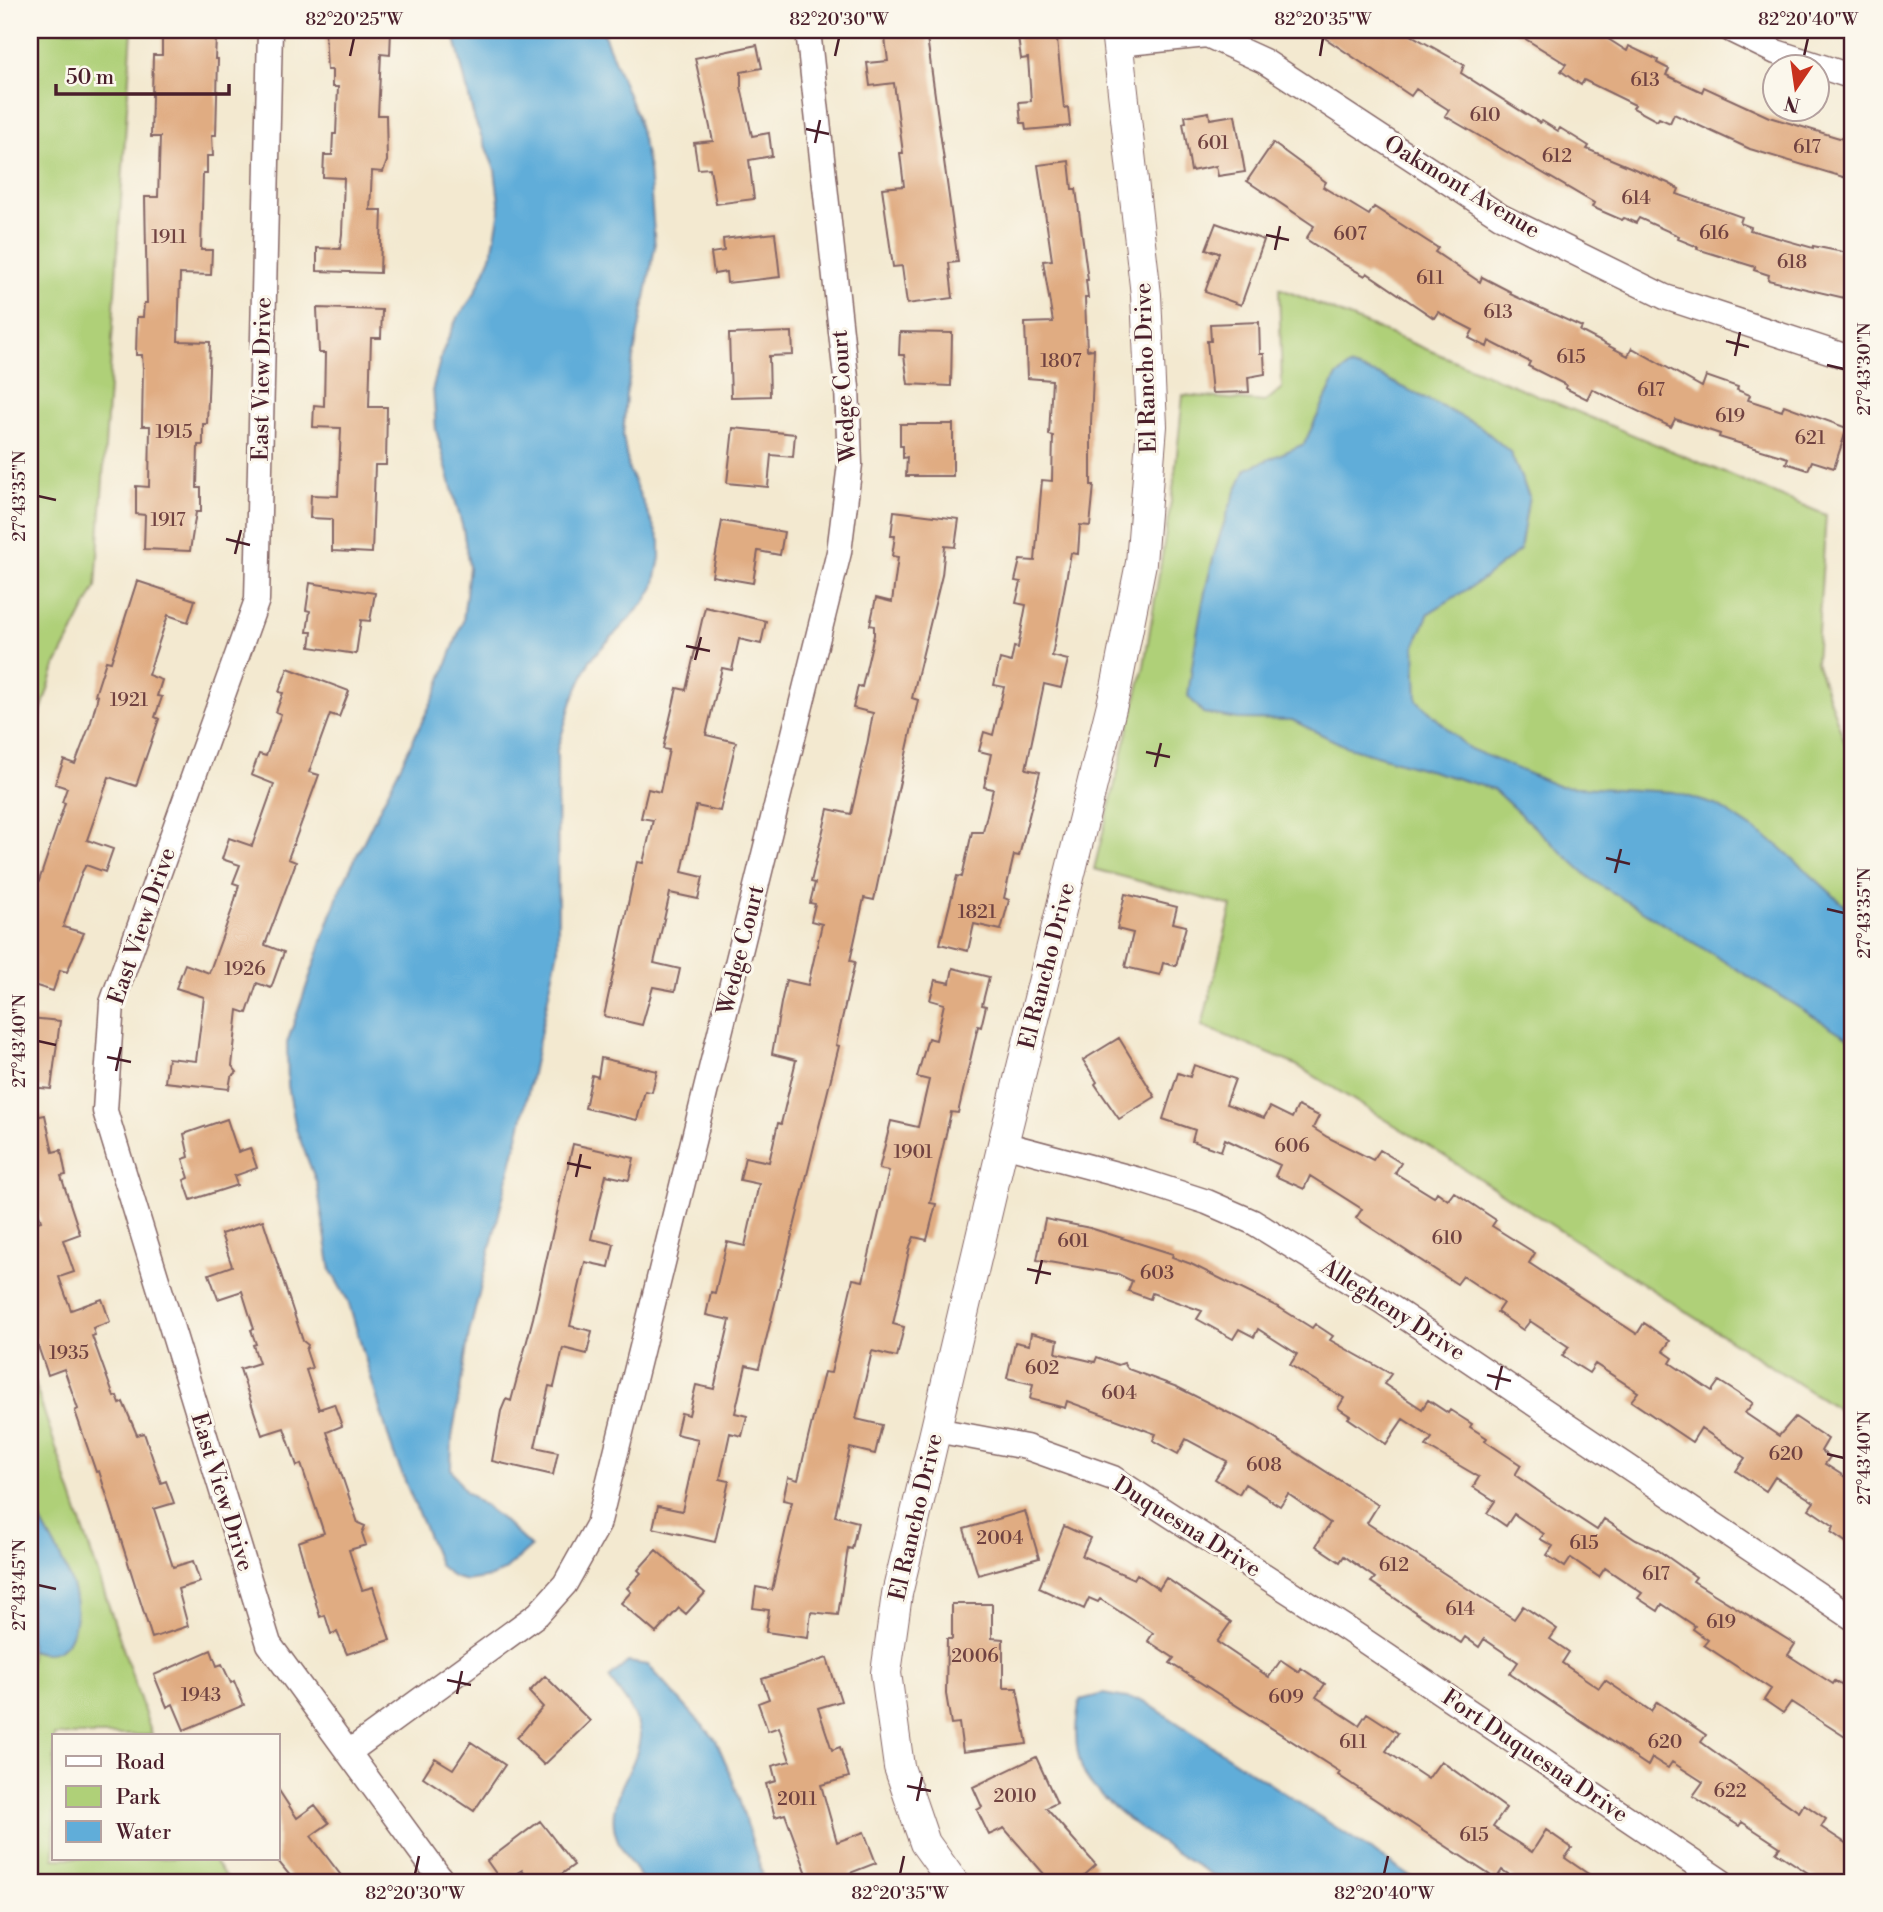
<svg xmlns="http://www.w3.org/2000/svg" width="1883" height="1912" font-family="'Libre Bodoni',serif">
<rect width="100%" height="100%" fill="#fbf7ec"/>
<filter id="ink" filterUnits="userSpaceOnUse"><feTurbulence type="fractalNoise" baseFrequency=".0143" numOctaves="2"/><feDisplacementMap in="SourceGraphic" scale="14" xChannelSelector="R" yChannelSelector="G"/><feConvolveMatrix kernelMatrix="1 2 1 2 8 2 1 2 1" color-interpolation-filters="sRGB"/></filter>
<filter id="wash" filterUnits="userSpaceOnUse"><feTurbulence type="fractalNoise" baseFrequency=".00686" numOctaves="4" result="noise"/><feDisplacementMap in="SourceGraphic" scale="28" xChannelSelector="R" yChannelSelector="G"/><feGaussianBlur stdDeviation="1.57" result="paint"/><feColorMatrix in="noise" values="0 0 0 0 0 0 0 0 0 0 0 0 0 0 0 0 0 1.4 0 .05"/><feComposite in="paint" operator="in"/></filter>
<g filter="url(#wash)">
<rect width="100%" height="100%" fill="#f3e9d0"/>
<!-- green -->
<path fill="#afd078" stroke="#7c7852" stroke-width="2" d="M30,30H132L96,587L55,667L30,746Z
M1279,288L1826,515L1816,662L1853,765V1419L1427,1145L1296,1065L1202,1026L1232,906L1094,869L1144,666L1174,483L1183,395L1265,402L1282,388Z
M30,1370L152,1735H54V1858H212L229,1882H30Z"/>
<!-- water -->
<path fill="#60add9" stroke="#556682" stroke-width="2" d="M453,30H602L637,117L649,169L655,247L626,395L623,436L629,470L660,541V558L654,587L645,602L590,660L572,701L557,750L558,950L522,1121L469,1334L452,1438L451,1469L466,1492L498,1516L531,1547L504,1571L491,1577L466,1581L453,1577L440,1566L393,1452L348,1301L331,1271L317,1184L296,1129L288,1086L287,1043L339,892L436,693L463,621L469,567L463,529L436,430L433,387L442,353L456,320L474,295L492,254L500,210L495,170L474,118Z
M1349,366L1381,376L1480,426L1510,452L1529,496L1520,550L1479,582L1429,613L1415,645L1417,700L1468,748L1558,786L1674,792L1718,806L1779,846L1853,913V1041L1592,880L1493,789L1345,746L1292,720L1237,719L1203,713L1188,696C1198,618 1211,541 1246,469L1304,444L1336,377Z
M30,1500C48,1541 95,1596 68,1641C60,1655 44,1655 30,1650Z
M628,1662L648,1665L716,1740L733,1780L765,1882H644C614,1840 602,1824 627,1775C633,1763 640,1748 640,1734C638,1713 620,1694 609,1678Z
M1103,1694L1144,1701L1419,1882H1226C1191,1864 1095,1805 1082,1769C1074,1744 1075,1724 1080,1700Z"/>
<g id="blocks">
<!-- building -->
<path fill="#e0ac82" d="M162,30H211V38H216L215,59H218L216,135H212L213,156H207V173H203L201,250H212L211,275L180,274L178,341L210,342L207,424H203V445H198L197,488H201V512H196L190,551L144,549L145,515L136,514V486L149,487L150,426H142L143,368L142,355H136L137,317H143L144,303H147L145,197H158L160,137H151L153,55H162Z
M325,30H391L390,55L381,54L378,115H386L387,161L383,172L372,171L370,210H382L380,273L317,271V248L340,249L342,234L344,178L323,177L324,155H332L333,134H336L338,87H332V70H327Z
M884,30H926L958,262L949,263L953,298L907,304L902,266L893,267L882,188L904,186L900,153H903L894,83L870,86L867,63L888,61Z
M1017,30H1056L1064,108L1068,107L1070,126L1026,130L1025,123H1021L1019,102L1031,101L1028,58L1021,59Z
M1313,30H1402L1464,65L1461,73L1540,123L1542,121L1558,131L1560,128L1589,146L1587,149L1668,183L1679,189L1677,194L1742,217L1740,223L1751,227L1750,230L1813,248V246L1853,254V300L1768,280L1769,275L1754,270L1755,267L1697,249L1698,247L1678,239L1679,236L1639,218L1636,223L1624,218L1622,220L1592,207L1594,203L1445,116L1449,110L1416,89L1411,96Z
M1511,30H1594L1627,51L1629,46L1658,60L1657,63L1669,69L1666,75L1702,92L1704,87L1769,117L1853,142V180L1750,149L1674,114L1670,123L1659,118L1657,121L1633,108L1635,105L1584,80L1581,85L1561,71L1566,64Z
M757,45L762,68L741,72V87L752,136L769,133L772,156L749,160L754,199L716,204L710,168L698,169L694,143L713,141L695,58Z
M1209,112L1210,119L1235,115L1245,172L1218,176L1216,166L1191,171L1183,123L1186,122L1185,116Z
M1273,143L1326,182L1323,187L1369,215L1374,207L1438,248L1435,252L1480,282L1482,277L1511,292L1510,294L1582,327L1580,331L1628,356L1632,348L1702,387L1706,376L1738,387L1737,390L1750,395L1748,400L1782,411L1784,405L1847,428L1834,468L1812,461L1808,470L1786,463L1788,458L1719,437L1720,434L1675,419L1671,427L1592,389L1587,399L1565,388L1566,385L1528,366L1530,362L1489,341L1487,347L1469,338L1473,330L1438,312L1434,318L1367,273L1365,276L1345,265L1306,239L1314,226L1247,181Z
M1069,161L1072,189H1076L1088,280H1086L1088,298H1085L1087,350L1094,349L1091,424V485H1094L1090,526L1080,525L1078,554L1071,553L1052,656L1068,660L1061,688L1044,684L1026,769L1040,772L1019,856L1014,855L1004,898L1009,900L1001,930L974,924L968,951L940,944L957,876L962,877L972,832H983L993,789L984,787L991,754L979,751L984,732L993,735L1004,687L994,685L1000,659L1011,662L1014,647L1018,648L1026,605L1016,603L1021,582L1015,581L1020,560L1035,561L1042,480L1052,481L1053,436L1049,435L1052,380L1027,378L1025,323L1053,322L1043,261L1052,260L1038,165Z
M1216,223L1264,240L1241,305L1205,292L1219,253L1206,249Z
M775,233L780,277L727,283L726,272L714,274L711,253L724,251L723,239Z
M317,308L382,310L381,338H371L369,407H387L386,465H375L372,553L332,551V519L310,518L311,495L338,496L341,428L313,427L314,405L324,406L325,353H319Z
M1259,322L1260,354H1264L1265,374L1248,377L1249,392L1212,393L1207,341H1211L1210,324Z
M792,332L793,355L769,356L770,396L731,397L729,334Z
M900,332L952,333L951,386L908,384L904,355H899Z
M900,424H953V476H906L907,457L903,458V446H900Z
M733,428L795,434L793,457L771,455L768,487L727,483Z
M894,511L959,519L955,547L945,546L942,575L912,698L918,700L880,872L874,900L864,898L850,961L855,962L836,1045L839,1046L759,1368L746,1365L735,1413L747,1416L742,1436L730,1433L720,1479L729,1481L715,1542L653,1528L658,1506L682,1511L698,1439L676,1434L681,1413L689,1415L696,1385L714,1389L730,1320L706,1315L711,1292L715,1293L727,1242L745,1246L759,1184L740,1180L745,1157L769,1162L778,1123L781,1124L796,1060L772,1054L781,1003L786,980L808,985L822,924L811,921L815,904L810,903L815,883L811,882L828,809L851,814L867,745L873,713L853,708L858,686L862,687L874,635V626L870,625L876,598L892,602L898,557L892,556L895,536H891Z
M722,521L784,532L780,555L758,551L753,583L712,576Z
M137,581L195,600L188,622L168,615L148,675L162,680L157,696L162,697L155,717L159,719L136,786L109,777L87,840L113,849L105,872L86,865L82,872L63,927L84,933L67,972L60,970L53,991L30,984V908L65,803L62,802L67,788L55,784L64,760L75,764L91,722L98,696L95,695L106,661L111,662Z
M310,583L375,593L370,621L361,620L356,654L310,647L312,632H307L310,611L306,610Z
M705,607L766,621L761,644L739,639L732,670L722,668L706,735L736,742L720,811L696,806L682,872L703,877L698,899L670,893L654,963L680,969L675,991L653,987L642,1025L604,1016L637,862L643,863L653,820L641,818L648,789L660,792L669,750L663,749L677,688L686,690Z
M288,668L349,691L339,717L330,714L309,772L319,775L288,859L296,862L265,945L284,952L271,988L257,983L247,1013L238,1010L232,1066L237,1072L231,1077L229,1089L165,1082L168,1058L196,1061L204,997L176,988L185,964L209,973L233,907L239,885L233,883L240,865L222,859L229,838L252,846L274,784L251,775L259,754L266,756L281,714L276,712L283,693L279,692Z
M1125,894L1177,907L1173,923L1186,926L1176,966L1163,963L1160,975L1125,967L1133,933L1117,929Z
M953,968L989,977L982,1005L986,1006L981,1027L978,1026L958,1113L951,1112L930,1203L936,1204L927,1240L914,1237L910,1246L893,1324L904,1327L897,1357L872,1351L856,1419L882,1425L875,1454L850,1448L835,1516L858,1522L852,1549L848,1548L838,1615L811,1612L808,1638L766,1632L769,1610L753,1608L756,1587L772,1590L792,1502L783,1500L788,1477L798,1480L824,1372L831,1373L853,1279L863,1281L889,1171L879,1169L891,1121L918,1127L929,1080L917,1077L928,1038L936,1040L944,1004L930,1000L935,980L950,983Z
M30,1018L60,1021L51,1089L30,1087Z
M1119,1038L1155,1097L1119,1119L1095,1084L1097,1082L1083,1060Z
M601,1058L657,1071L652,1092L645,1091L637,1120L585,1108L592,1075L598,1077Z
M1194,1065L1235,1079L1226,1104L1264,1118L1270,1107L1292,1118L1298,1106L1319,1116L1313,1128L1327,1137L1373,1160L1380,1150L1401,1163L1395,1173L1434,1197L1437,1192L1448,1200L1454,1192L1496,1220L1492,1226L1535,1253L1529,1263L1637,1334L1644,1323L1670,1341L1663,1351L1673,1358L1670,1363L1712,1391L1719,1381L1753,1403L1745,1413L1779,1436L1795,1417L1828,1439L1821,1451L1830,1457L1825,1464L1853,1482V1547L1831,1532L1834,1526L1809,1509L1814,1502L1775,1477L1766,1491L1736,1471L1745,1458L1701,1428L1692,1442L1631,1401L1638,1392L1595,1364L1589,1373L1562,1356L1569,1347L1530,1321L1523,1330L1497,1312L1503,1303L1463,1276L1457,1284L1356,1218L1362,1209L1310,1176L1304,1189L1275,1176L1280,1165L1225,1139L1221,1151L1192,1141L1195,1130L1163,1119L1178,1073L1190,1077Z
M45,1115L53,1152L61,1150L66,1175L61,1176L80,1234L63,1240L74,1272L59,1277L71,1310L102,1299L110,1322L93,1328L95,1335L92,1336L114,1397L117,1396L120,1404L123,1402L137,1435L144,1433L161,1483L166,1481L174,1503L154,1509L173,1567L193,1561L200,1582L178,1589L188,1626L152,1638L99,1471L96,1472L75,1411L78,1409L64,1369L48,1375L30,1323V1224L41,1221L30,1187V1118Z
M227,1119L238,1152L250,1148L257,1168L234,1176L237,1185L191,1200L184,1180L189,1178L183,1159L189,1157L184,1134Z
M573,1144L634,1158L629,1180L606,1175L591,1239L614,1244L609,1267L585,1262L570,1326L592,1331L587,1354L563,1348L554,1387L549,1386L535,1447L558,1452L553,1475L492,1461L501,1411L506,1399L511,1401L533,1318Z
M1045,1219L1090,1228L1173,1254L1172,1257L1191,1264L1280,1308L1312,1328L1315,1324L1333,1336L1330,1340L1391,1374L1384,1384L1422,1409L1428,1400L1448,1413L1450,1410L1472,1424L1470,1427L1487,1438L1485,1441L1521,1465L1515,1475L1548,1498L1597,1530L1604,1519L1636,1540L1658,1550L1696,1577L1693,1581L1795,1644L1788,1655L1833,1684L1835,1681L1853,1693V1742L1791,1702L1783,1713L1764,1700L1771,1689L1704,1645L1708,1640L1693,1629L1695,1626L1662,1604L1658,1611L1638,1598L1642,1593L1605,1568L1599,1577L1571,1558L1565,1567L1547,1555L1553,1546L1540,1539L1544,1534L1514,1514L1506,1526L1487,1513L1495,1501L1473,1487L1479,1477L1426,1446L1432,1438L1403,1419L1386,1444L1348,1418L1350,1416L1338,1408L1344,1398L1290,1365L1297,1354L1258,1329L1254,1337L1239,1329L1233,1339L1197,1319L1202,1311L1152,1293L1150,1299L1128,1291L1132,1281L1118,1274L1037,1260Z
M263,1220L303,1341L308,1345L306,1350L312,1368L306,1370L319,1409L334,1404L342,1426L327,1432L358,1523L365,1526L362,1533L366,1545L349,1550L362,1590L373,1587L390,1640L347,1654L337,1632L331,1634L325,1615L320,1617L298,1542L324,1533L301,1464L297,1466L284,1428L262,1435L240,1369L259,1363L253,1345L256,1344L251,1330L254,1329L242,1291L218,1299L209,1274L232,1266L221,1234Z
M1031,1333L1058,1340L1056,1353L1095,1362L1097,1357L1118,1365L1124,1363L1128,1369L1177,1387L1255,1426L1378,1505L1367,1523L1514,1619L1523,1606L1557,1629L1550,1639L1569,1652L1562,1663L1599,1688L1605,1680L1651,1711L1657,1702L1706,1735L1701,1742L1765,1788L1799,1812L1804,1804L1826,1819L1821,1827L1853,1848V1882H1822L1776,1852L1780,1847L1742,1822L1739,1826L1693,1796L1703,1782L1672,1762L1668,1768L1652,1758L1648,1766L1510,1674L1518,1662L1484,1639L1479,1647L1465,1637L1461,1643L1371,1582L1375,1578L1344,1556L1340,1562L1316,1546L1330,1523L1288,1494L1280,1506L1245,1484L1239,1494L1215,1479L1227,1461L1186,1439L1178,1454L1153,1440L1156,1434L1067,1401L1065,1408L1030,1399L1033,1384L1007,1378L1015,1342L1029,1345Z
M1025,1511L1039,1558L978,1575L964,1529Z
M1064,1526L1090,1538L1082,1556L1134,1579L1137,1574L1159,1589L1166,1578L1231,1622L1217,1642L1269,1677L1281,1660L1299,1672L1301,1668L1325,1684L1316,1697L1359,1725L1367,1713L1398,1733L1386,1751L1428,1779L1441,1761L1506,1808L1493,1827L1532,1852L1546,1830L1572,1848L1565,1858L1600,1882H1520L1502,1870L1496,1879L1338,1775L1340,1772L1170,1663L1174,1658L1148,1641L1153,1633L1100,1599L1098,1602L1089,1598L1084,1609L1039,1588Z
M656,1550L705,1593L686,1614L679,1608L656,1633L621,1603L631,1592L627,1588L641,1573L638,1570Z
M952,1604H992V1638L1003,1639V1688H1017L1027,1744L963,1752L959,1723L951,1724L946,1694L947,1639H952Z
M211,1650L217,1666L222,1664L231,1683L234,1681L244,1705L184,1730L173,1704L167,1707L154,1675Z
M827,1658L841,1701L818,1708L832,1750L840,1747L849,1777L821,1785L837,1842L864,1832L876,1863L850,1873L854,1882H810L785,1814L775,1817L766,1784L776,1781L772,1766L790,1761L779,1727L768,1731L758,1703L769,1699L762,1679Z
M545,1676L590,1721L544,1765L517,1738L543,1707L529,1692Z
M471,1742L505,1765L474,1811L423,1777L435,1758L453,1769Z
M1036,1757L1057,1803L1046,1808L1096,1865L1077,1882H1051L1004,1828L989,1835L977,1810L982,1807L973,1787Z
M278,1789L297,1818L315,1805L329,1823L311,1836L346,1882H295L278,1861Z
M540,1821L574,1865L551,1882H531L522,1870L502,1882L487,1861Z"/>
</g>
</g>
<g filter="url(#ink)">
<use href="#blocks" fill-opacity="0" stroke="#856665" stroke-width="2"/>
<g fill="none" stroke-linecap="round" stroke-linejoin="round">
<defs>
<path id="minor" d="M270,30L257,600L112,1003L105,1111L269,1644L443,1882
M1731,30L1776,52L1853,77
M1118,44L1207,35L1264,61L1500,216L1665,297L1853,359
M1003,1144L1139,1180L1207,1202L1253,1222L1383,1302L1853,1618
M936,1430L1026,1447L1113,1478L1347,1629L1722,1882
M349,1752L538,1614L565,1584L598,1525L839,552L850,464L847,387L808,30"/>
<path id="tertiary" d="M953,1882L925,1843L899,1767L886,1673L897,1594L1003,1144L1116,688L1141,563L1152,426L1146,295L1116,30"/>
</defs>
<!-- minor casing -->
<use href="#minor" stroke="#856665" stroke-width="27"/>
<!-- tertiary casing -->
<use href="#tertiary" stroke="#856665" stroke-width="32"/>
<!-- minor -->
<use href="#minor" stroke="#fff" stroke-width="24"/>
<!-- tertiary -->
<use href="#tertiary" stroke="#fff" stroke-width="30"/>
</g>
</g>
<!-- ticks -->
<path fill="none" stroke="#4a1f2b" stroke-width="2.5" d="M350,56L354,38M835,56L839,38M1320,56L1323,38M1804,56L1808,38M806,129L829,134M815,143L820,120M1266,235L1289,240M1275,250L1280,226M1726,341L1749,347M1735,356L1740,332M1827,365L1844,369M38,496L56,500M226,539L250,545M235,554L241,530M686,646L710,651M695,660L701,637M1146,752L1170,757M1155,767L1161,743M1606,858L1630,864M1615,873L1621,849M1827,909L1844,913M38,1041L56,1045M107,1057L131,1062M116,1071L121,1047M567,1163L591,1168M576,1177L581,1154M1027,1269L1051,1274M1036,1284L1042,1260M1487,1375L1511,1381M1496,1390L1502,1366M1827,1454L1844,1458M38,1585L56,1589M447,1680L471,1685M457,1694L462,1671M907,1786L931,1791M917,1801L922,1777M415,1874L419,1856M900,1874L904,1856M1384,1874L1388,1856"/>
<g text-anchor="middle" dominant-baseline="central" stroke-width="6" stroke-linejoin="round" paint-order="stroke">
<!-- number labels -->
<g font-size="19" fill="#704241">
<text x="1645" y="80">613</text>
<text x="1485" y="115">610</text>
<text x="1213" y="143">601</text>
<text x="1807" y="147">617</text>
<text x="1557" y="156">612</text>
<text x="1636" y="198">614</text>
<text x="1714" y="233">616</text>
<text x="1350" y="234">607</text>
<text x="169" y="237">1911</text>
<text x="1792" y="262">618</text>
<text x="1430" y="278">611</text>
<text x="1498" y="312">613</text>
<text x="1571" y="357">615</text>
<text x="1061" y="361">1807</text>
<text x="1651" y="390">617</text>
<text x="1730" y="416">619</text>
<text x="174" y="432">1915</text>
<text x="1810" y="438">621</text>
<text x="168" y="520">1917</text>
<text x="129" y="700">1921</text>
<text x="977" y="912">1821</text>
<text x="245" y="969">1926</text>
<text x="1292" y="1146">606</text>
<text x="913" y="1152">1901</text>
<text x="1447" y="1238">610</text>
<text x="1073" y="1241">601</text>
<text x="1157" y="1273">603</text>
<text x="69" y="1353">1935</text>
<text x="1042" y="1368">602</text>
<text x="1119" y="1393">604</text>
<text x="1786" y="1454">620</text>
<text x="1264" y="1465">608</text>
<text x="1000" y="1538">2004</text>
<text x="1584" y="1543">615</text>
<text x="1394" y="1565">612</text>
<text x="1656" y="1574">617</text>
<text x="1460" y="1609">614</text>
<text x="1721" y="1622">619</text>
<text x="975" y="1656">2006</text>
<text x="201" y="1695">1943</text>
<text x="1286" y="1697">609</text>
<text x="1353" y="1742">611</text>
<text x="1665" y="1742">620</text>
<text x="1730" y="1791">622</text>
<text x="1015" y="1796">2010</text>
<text x="797" y="1799">2011</text>
<text x="1474" y="1835">615</text>
</g>
<!-- street labels -->
<g font-size="23" fill="#4a1f2b" stroke="#fbf7ec">
<text transform="translate(1462 187) rotate(31)">Oakmont Avenue</text>
<text transform="translate(1146 368) rotate(-92)">El Rancho Drive</text>
<text transform="translate(262 379) rotate(-89)">East View Drive</text>
<text transform="translate(844 396) rotate(-94)">Wedge Court</text>
<text transform="translate(142 926) rotate(-71)">East View Drive</text>
<text transform="translate(741 950) rotate(-76)">Wedge Court</text>
<text transform="translate(1047 966) rotate(-76)">El Rancho Drive</text>
<text transform="translate(1393 1310) rotate(33)">Allegheny Drive</text>
<text transform="translate(222 1492) rotate(73)">East View Drive</text>
<text transform="translate(916 1517) rotate(-77)">El Rancho Drive</text>
<text transform="translate(1187 1527) rotate(32)">Duquesna Drive</text>
<text transform="translate(1535 1756) rotate(34)">Fort Duquesna Drive</text>
</g>
</g>
<!-- margin -->
<rect width="1883" height="1912" fill="none" stroke="#fbf7ec" stroke-width="77"/>
<!-- legend -->
<rect x="52" y="1734" width="228" height="126" fill="#fbf7ec" stroke="#b4a19f" stroke-width="2"/>
<rect x="66" y="1756" width="35" height="10" fill="#ffffff" stroke="#b4a19f" stroke-width="2"/>
<text x="116" y="1769" font-size="21" fill="#4a1f2b">Road</text>
<rect x="66" y="1786" width="35" height="21" fill="#afd078" stroke="#b4a19f" stroke-width="2"/>
<text x="116" y="1804" font-size="21" fill="#4a1f2b">Park</text>
<rect x="66" y="1821" width="35" height="21" fill="#60add9" stroke="#b4a19f" stroke-width="2"/>
<text x="116" y="1839" font-size="21" fill="#4a1f2b">Water</text>
<!-- north arrow -->
<g transform="translate(1796 88) rotate(193)"><circle r="33" fill="#fbf7ec" stroke="#b4a19f" stroke-width="2"/>
<path d="M0-5L12 26L0 18L-12 26Z" fill="#c8321e"/>
<text y="-10" font-size="19" font-weight="bold" text-anchor="middle" fill="#4a1f2b">N</text>
</g>
<!-- scale -->
<path d="M56 84v10h173v-10" fill="none" stroke="#4a1f2b" stroke-width="3.5"/>
<text x="66" y="84" font-size="21" fill="#4a1f2b" stroke="#fbf7ec" stroke-width="5" paint-order="stroke">50 m</text>
<rect x="38" y="38" width="1806" height="1836" fill="none" stroke="#4a1f2b" stroke-width="2.5"/>
<g font-size="18" text-anchor="middle" fill="#4a1f2b">
<text x="354" y="25">82°20'25"W</text>
<text x="839" y="25">82°20'30"W</text>
<text x="1323" y="25">82°20'35"W</text>
<text x="1808" y="25">82°20'40"W</text>
<text transform="translate(1864 369) rotate(-90)" y="6">27°43'30"N</text>
<text transform="translate(19 496) rotate(-90)" y="6">27°43'35"N</text>
<text transform="translate(1864 913) rotate(-90)" y="6">27°43'35"N</text>
<text transform="translate(19 1041) rotate(-90)" y="6">27°43'40"N</text>
<text transform="translate(1864 1458) rotate(-90)" y="6">27°43'40"N</text>
<text transform="translate(19 1585) rotate(-90)" y="6">27°43'45"N</text>
<text x="415" y="1899">82°20'30"W</text>
<text x="900" y="1899">82°20'35"W</text>
<text x="1384" y="1899">82°20'40"W</text>
</g>
</svg>
